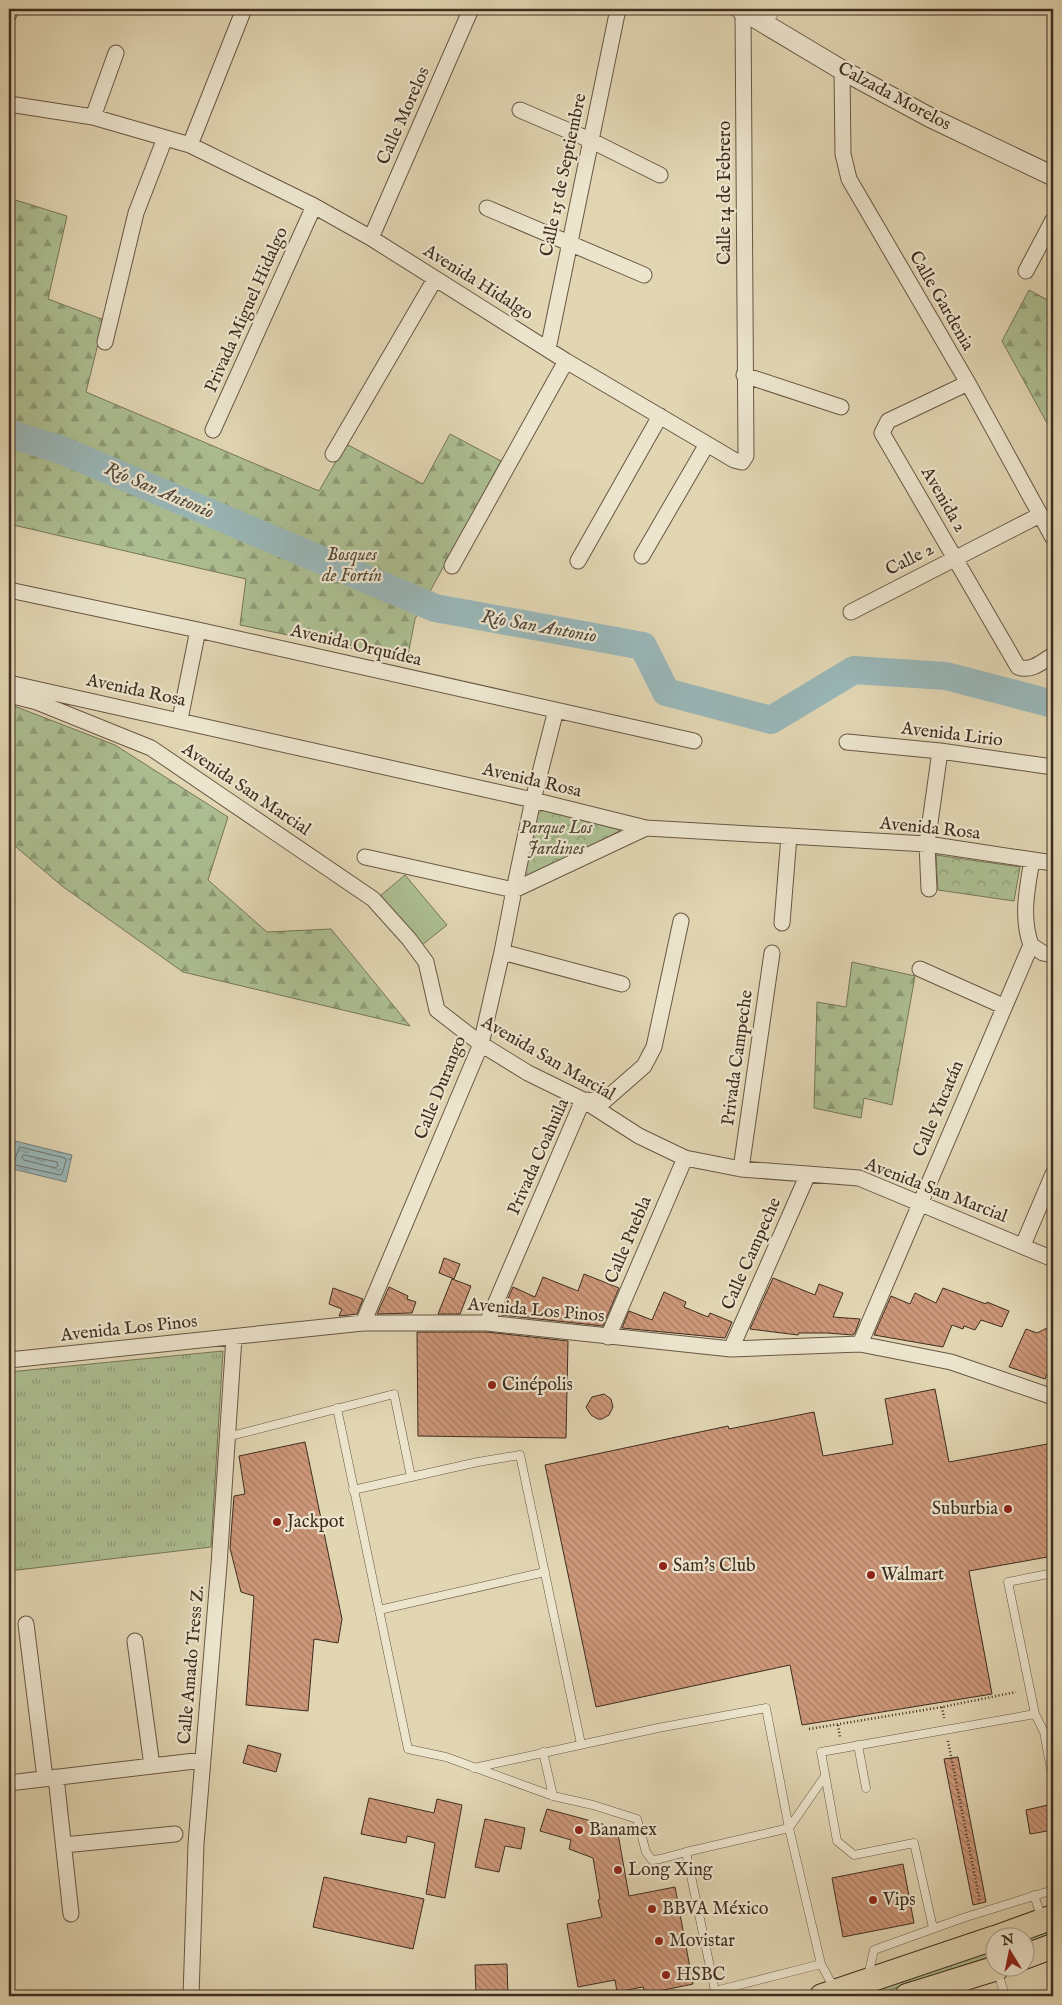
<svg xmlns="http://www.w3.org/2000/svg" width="1062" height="2005" font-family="'IM FELL English',serif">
<defs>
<pattern id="grass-tufts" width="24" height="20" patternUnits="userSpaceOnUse" patternTransform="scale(1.25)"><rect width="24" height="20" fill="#acbe91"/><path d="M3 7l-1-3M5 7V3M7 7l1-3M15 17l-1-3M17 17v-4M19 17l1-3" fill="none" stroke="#8d9b76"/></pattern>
<pattern id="forest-firs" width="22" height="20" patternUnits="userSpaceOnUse" patternTransform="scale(1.25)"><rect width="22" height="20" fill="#acbe91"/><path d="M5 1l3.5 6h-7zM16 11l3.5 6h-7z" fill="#8d9b76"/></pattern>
<pattern id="park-crowns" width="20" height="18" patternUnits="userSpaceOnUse" patternTransform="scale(1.25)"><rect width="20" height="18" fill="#acbe91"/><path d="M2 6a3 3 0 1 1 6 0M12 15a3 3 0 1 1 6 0" fill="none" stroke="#8d9b76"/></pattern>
<pattern id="water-ripples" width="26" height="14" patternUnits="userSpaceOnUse" patternTransform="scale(1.25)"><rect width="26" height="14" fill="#99b6b7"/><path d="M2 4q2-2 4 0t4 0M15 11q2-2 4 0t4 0" fill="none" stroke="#7e9494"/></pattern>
<pattern id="building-back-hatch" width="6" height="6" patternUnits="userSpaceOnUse" patternTransform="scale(1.25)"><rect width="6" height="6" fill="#cd9779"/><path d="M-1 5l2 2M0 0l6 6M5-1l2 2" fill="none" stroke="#a87c63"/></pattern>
</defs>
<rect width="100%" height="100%" fill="#e1d5b2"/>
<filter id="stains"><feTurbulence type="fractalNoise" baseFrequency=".004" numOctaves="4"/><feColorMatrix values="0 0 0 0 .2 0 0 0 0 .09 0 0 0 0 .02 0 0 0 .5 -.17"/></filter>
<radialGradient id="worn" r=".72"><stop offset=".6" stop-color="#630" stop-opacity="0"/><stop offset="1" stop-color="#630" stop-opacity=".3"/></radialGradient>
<!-- grass -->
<path fill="url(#grass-tufts)" stroke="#767658" d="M223,1351L211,1547L9,1571V1372Z
M1053,1928V1934L1025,1944L1024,1938Z
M994,1948V1955L872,1996H851Z"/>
<!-- forest -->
<path fill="url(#forest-firs)" stroke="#767658" d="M9,198L67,216L48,299L104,320L86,392L319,491L346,444L423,484L450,434L501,461L415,619L407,660L240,625L246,579L9,524Z
M1029,290L1053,303V434L1002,341Z
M9,704L115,745L228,817L208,880L267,932L331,929L410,1026L183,972L62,886L9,841Z
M852,962L915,976L892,1105L864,1098L861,1118L814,1108L817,1002L846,1007Z"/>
<!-- park -->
<path fill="url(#park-crowns)" stroke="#767658" d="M543,810L621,830L533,878L528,875L525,871L537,815Z
M936,855L1020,867L1014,901L938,890Z"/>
<!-- garden -->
<path fill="#acbe91" stroke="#767658" d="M405,875L447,925L422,945L380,896Z"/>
<!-- water -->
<path fill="url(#water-ripples)" stroke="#757f7a" d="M15,1141L72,1155L66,1182L9,1168Z"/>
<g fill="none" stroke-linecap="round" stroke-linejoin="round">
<!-- shore -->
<path stroke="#6c726b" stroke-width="1" d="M20,1147L65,1158L66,1161L62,1174L60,1175L15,1165L14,1162Z
M24,1155L57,1162L58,1166L55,1168L24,1160L22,1158Z"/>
<!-- river -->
<path stroke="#99b6b7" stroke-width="28" d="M9,434L59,449L435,608L643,646L666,692L771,720L854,670L946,676L1053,704"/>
</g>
<!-- building -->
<path fill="url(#building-back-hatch)" stroke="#3f2d1f" d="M444,1258L460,1264L454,1279L439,1273Z
M584,1274L619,1288L603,1326L501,1315L513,1287L535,1297L543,1277L578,1291Z
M773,1278L815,1295L819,1284L843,1293L833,1317L860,1319L855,1333L853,1335L827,1333H799L798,1335L750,1329Z
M452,1279L471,1286L460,1314H438Z
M389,1287L408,1296L407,1299L416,1302L412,1313L377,1314Z
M333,1288L363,1299L357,1314L339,1316L342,1309L329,1304Z
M943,1288L986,1304L987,1302L1009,1311L1002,1327L981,1320L975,1330L964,1326L963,1329L952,1325L943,1347L874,1335L891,1296L910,1304L915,1293L936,1303Z
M664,1292L686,1302L684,1307L708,1317L710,1313L732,1322L725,1338L622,1328L629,1311L652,1320Z
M1053,1325V1360L1045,1379L1009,1367L1026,1329L1037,1333Z
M417,1332H486L568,1341L566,1438L418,1436Z
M935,1389L949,1462L1053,1443V1556L969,1571L992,1694L802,1725L790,1665L596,1707L545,1465L728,1426L729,1429L814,1412L823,1456L893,1444L885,1399Z
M604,1394L611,1399L613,1407L609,1415L602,1419H598L591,1415L586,1407L592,1397Z
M305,1442L342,1619L338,1643L314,1639L308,1711L246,1705L254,1596L241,1592L230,1548L234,1496L245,1494L239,1456Z
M248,1745L281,1754L276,1772L243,1763Z
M958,1757L986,1902L973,1905L944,1759Z
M369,1798L434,1813L437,1799L462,1805L445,1898L426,1894L435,1843L407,1836L406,1843L361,1834Z
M1048,1805L1053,1830L1030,1834L1026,1810Z
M547,1809L617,1828L629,1896L675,1887L693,1984L645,1994L643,1987L617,1992L615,1980L578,1987L567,1924L602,1917L598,1900L600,1899L593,1858L569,1849L571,1840L540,1831Z
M485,1819L525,1828L521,1849L505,1846L499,1872L475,1867Z
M903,1864L914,1923L843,1937L832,1878Z
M324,1877L424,1899L413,1949L313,1927Z
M507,1964L508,1996H476L475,1965Z"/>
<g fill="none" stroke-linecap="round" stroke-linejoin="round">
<defs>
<path id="service" d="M766,24L778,9
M337,1408L408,1749L446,1757L553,1796L593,1805L637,1819L646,1852L652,1860L660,1859L686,1852L789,1828L825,1776
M227,1437L394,1394L411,1477
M353,1490L478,1462L520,1455L581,1744
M1053,1573L1008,1582L1035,1714L1044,1732L1053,1780
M379,1610L545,1572
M858,1745L866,1788
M543,1752L553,1796
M474,1768L658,1728L766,1708L789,1828L821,1964L834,1988
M686,1852L715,1991
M1034,1895L1042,1919
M933,1928L914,1843L854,1855L837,1841L821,1752L1035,1714
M997,1969L1005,1996
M868,1976L874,1950L963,1918L1053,1890
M710,1996L715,1991L821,1964"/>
<path id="minor" d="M9,14L10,9
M842,70L843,154L849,179L968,383L1053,538
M9,104L93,117L190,145L314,206L371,238L566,361L707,444L734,460L742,462L746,456L743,11
M520,110L590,140L660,175
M93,117L116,53
M190,145L244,9
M487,208L644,275
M371,238L471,9
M1026,271L1053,220
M105,342L136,213L165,138
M548,349L618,9
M744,375L841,407
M968,383L888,421L882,433L1018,667C1031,672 1042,662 1053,655
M213,430L314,206
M333,454L435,279
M642,556L707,444
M578,561L660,416
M452,566L566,361
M9,590L198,630L694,741
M851,612L1040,515
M9,683L533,800L646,828L927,844L1053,863
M9,695L37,702L151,748L373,899L409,939L426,962L437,1010L481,1044L528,1073L583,1100L639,1136L685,1158L741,1169L859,1178L1053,1259
M180,719L198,630
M847,742L940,751L1053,767
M365,857L514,890L646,828
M929,889L927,844L940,751
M782,923L789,836
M1031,945C1021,917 1027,889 1032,860
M1031,945L1043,953L1053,955
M502,952L622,984
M920,969L1003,1006
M741,1169L772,953
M1023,1245L1053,1174
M363,1323L481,1044L502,952L514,890L533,800L556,710
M487,1323L583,1100L604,1101L644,1066L654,1047L681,921
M608,1337L685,1158
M860,1344L1031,945
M731,1349L808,1174
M9,1360L363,1323H487L731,1349L860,1344L951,1362L1053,1397
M26,1624L45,1778
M135,1641L152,1766
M56,1777L71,1914
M9,1783L203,1760
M64,1845L175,1834
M191,1996L196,1844L219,1565L234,1337"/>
<path id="tertiary" d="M740,9L842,70L931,118L1053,176"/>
<path id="primary" d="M995,1938L1053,1917
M1024,1957L1053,1946
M822,1996L994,1938
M907,1996L997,1968"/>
</defs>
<!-- service casing -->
<use href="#service" stroke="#685744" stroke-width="9"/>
<!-- minor casing -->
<use href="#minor" stroke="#685744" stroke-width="17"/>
<!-- tertiary casing -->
<use href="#tertiary" stroke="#685744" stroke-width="21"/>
<!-- primary casing -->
<use href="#primary" stroke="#3f2d1f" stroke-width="26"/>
<!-- path -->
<path stroke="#3f2d1f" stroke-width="2.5" stroke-dasharray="1 2.5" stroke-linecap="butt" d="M942,1707L944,1718
M838,1725L840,1737
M809,1729L942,1707L1016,1692
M948,1741L980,1902"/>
<!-- service -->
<use href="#service" stroke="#ece4cd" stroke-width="8"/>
<!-- minor -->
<use href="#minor" stroke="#ece4cd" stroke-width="15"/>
<!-- tertiary -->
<use href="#tertiary" stroke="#ece4cd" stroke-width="19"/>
<!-- primary -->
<use href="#primary" stroke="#e1d5b2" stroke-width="24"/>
</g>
<!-- markers -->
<g fill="#8f2418" stroke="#ece4cd" stroke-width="2">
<circle cx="492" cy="1385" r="5"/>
<circle cx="1008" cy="1509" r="5"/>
<circle cx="277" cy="1522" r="5"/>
<circle cx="663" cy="1566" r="5"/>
<circle cx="871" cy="1575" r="5"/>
<circle cx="579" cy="1830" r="5"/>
<circle cx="618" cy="1870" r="5"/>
<circle cx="873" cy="1900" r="5"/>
<circle cx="652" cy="1909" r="5"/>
<circle cx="659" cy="1941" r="5"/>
<circle cx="666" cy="1975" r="5"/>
</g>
<g text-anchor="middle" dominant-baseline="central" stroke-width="4.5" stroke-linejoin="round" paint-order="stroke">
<!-- street labels -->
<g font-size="18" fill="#3f2d1f" stroke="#ece4cd">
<text transform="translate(894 97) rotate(28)">Calzada Morelos</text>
<text transform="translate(404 116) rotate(-66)">Calle Morelos</text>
<text transform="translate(564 175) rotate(-78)">Calle 15 de Septiembre</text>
<text transform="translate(725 193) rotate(-90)">Calle 14 de Febrero</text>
<text transform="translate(478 283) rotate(32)">Avenida Hidalgo</text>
<text transform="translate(941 301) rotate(60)">Calle Gardenia</text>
<text transform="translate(247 310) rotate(-66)">Privada Miguel Hidalgo</text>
<text transform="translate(943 500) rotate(60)">Avenida 2</text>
<text transform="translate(910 560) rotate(-27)">Calle 2</text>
<text transform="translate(356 646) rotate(13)">Avenida Orquídea</text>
<text transform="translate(136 691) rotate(12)">Avenida Rosa</text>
<text transform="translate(952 735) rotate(7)">Avenida Lirio</text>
<text transform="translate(532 781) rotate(13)">Avenida Rosa</text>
<text transform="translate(246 790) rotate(34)">Avenida San Marcial</text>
<text transform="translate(930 829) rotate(6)">Avenida Rosa</text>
<text transform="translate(738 1058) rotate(-82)">Privada Campeche</text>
<text transform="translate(548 1059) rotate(30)">Avenida San Marcial</text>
<text transform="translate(441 1088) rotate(-68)">Calle Durango</text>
<text transform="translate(939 1109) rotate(-67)">Calle Yucatán</text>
<text transform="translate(539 1157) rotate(-66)">Privada Coahuila</text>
<text transform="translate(936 1191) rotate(21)">Avenida San Marcial</text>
<text transform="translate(629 1240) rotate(-67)">Calle Puebla</text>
<text transform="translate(752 1254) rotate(-66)">Calle Campeche</text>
<text transform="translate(536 1311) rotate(5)">Avenida Los Pinos</text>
<text transform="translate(129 1329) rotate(-6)">Avenida Los Pinos</text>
<text transform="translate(192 1665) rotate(-85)">Calle Amado Tress Z.</text>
</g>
<!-- park labels -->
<g font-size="18" font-style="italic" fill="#554a36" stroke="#ece4cd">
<text x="352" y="555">Bosques<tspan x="352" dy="21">de Fortín</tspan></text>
<text x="556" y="828">Parque Los<tspan x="556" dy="21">Jardines</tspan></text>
</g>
<!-- poi labels -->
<g font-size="18" fill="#3f2d1f" stroke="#ece4cd" text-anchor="start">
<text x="502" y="1385">Cinépolis</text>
<text x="998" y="1509" text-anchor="end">Suburbia</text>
<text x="287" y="1522">Jackpot</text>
<text x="673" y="1566">Sam's Club</text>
<text x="881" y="1575">Walmart</text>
<text x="589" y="1830">Banamex</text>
<text x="628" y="1870">Long Xing</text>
<text x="883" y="1900">Vips</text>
<text x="662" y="1909">BBVA México</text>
<text x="669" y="1941">Movistar</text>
<text x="676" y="1975">HSBC</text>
</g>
<!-- water labels -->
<g font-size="19" font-style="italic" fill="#51483d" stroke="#ece4cd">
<text transform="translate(159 491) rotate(23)">Río San Antonio</text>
<text transform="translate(539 627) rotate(10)">Río San Antonio</text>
</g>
</g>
<!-- margin -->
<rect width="1062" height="2005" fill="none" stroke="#e1d5b2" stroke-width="30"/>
<rect x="10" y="10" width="1042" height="1985" fill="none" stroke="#3f2d1f" stroke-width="2.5"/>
<rect x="15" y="15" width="1032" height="1975" fill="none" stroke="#3f2d1f"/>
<!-- north arrow -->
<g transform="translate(1010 1952) rotate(350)"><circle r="24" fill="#ece4cd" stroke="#a79b87"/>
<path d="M0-4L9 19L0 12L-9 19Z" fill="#8f2418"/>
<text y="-8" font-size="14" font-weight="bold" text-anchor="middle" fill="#3f2d1f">N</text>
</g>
<rect width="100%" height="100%" filter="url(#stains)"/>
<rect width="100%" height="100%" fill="url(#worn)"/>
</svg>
